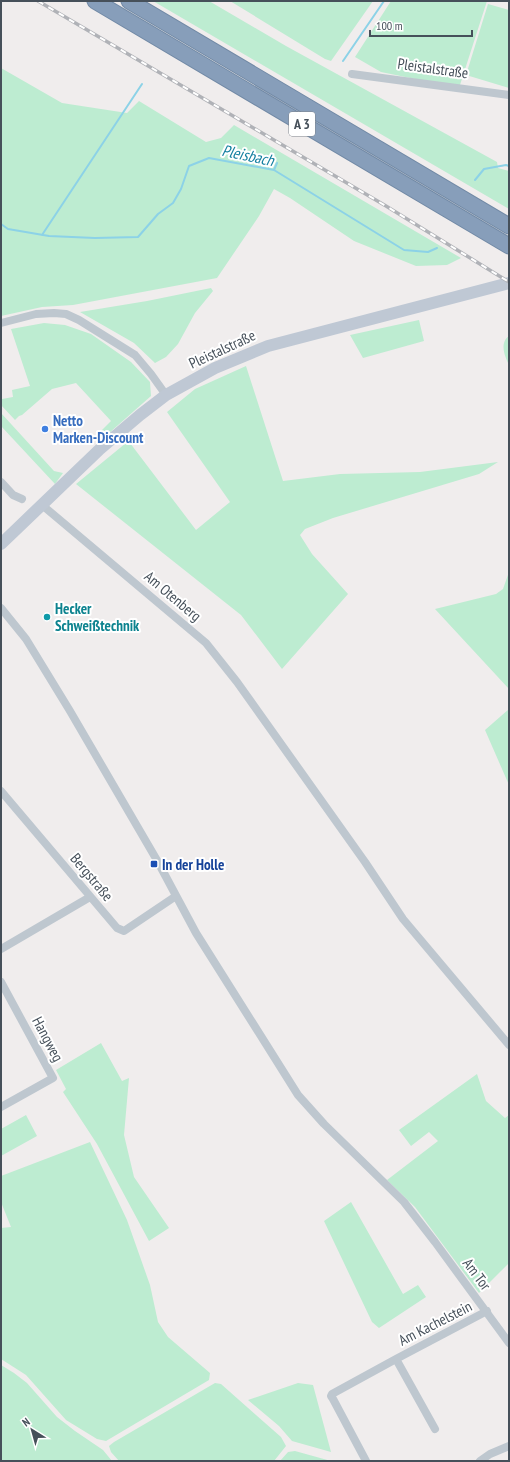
<svg xmlns="http://www.w3.org/2000/svg" width="510" height="1462" font-family="'PT Sans Narrow',sans-serif">
<rect width="100%" height="100%" fill="#f0eded"/>
<!-- green -->
<path fill="#bdecd1" d="M153,1H209L286,46L497,162L498,168L509,171V209Z
M230,1H373L331,61L325,59Z
M391,1H487L459,88L381,72L355,57Z
M488,4L509,10V88L466,75Z
M1,68L62,103L127,113L139,101L206,142L221,138L234,125L461,258L447,265L416,266L354,241L290,198L274,189L259,216L217,278L73,305L42,307L1,316Z
M211,288L213,291L195,313L178,344L166,357L155,363L134,343L80,312L147,301Z
M419,320L424,341L363,358L350,335Z
M44,323L65,325L91,334L131,362L150,382L151,396L100,441L94,438L111,421L76,383L52,389L22,415L19,416L15,420L1,405L2,399L13,397L12,390L30,386L11,329Z
M509,336V365C505,357 499,343 509,336Z
M246,366L283,481L340,474L420,472L498,462L479,474L333,518L305,529L300,535L312,554L348,594L282,669L241,615L76,484L126,443H130L196,530L230,502L167,412L195,389Z
M1,413L54,471L63,473L55,484L1,426Z
M509,572V689L435,609L496,594L503,589Z
M509,709V785L485,730Z
M101,1043L122,1081L129,1078L124,1135L134,1177L169,1228L149,1241L97,1144L63,1092L66,1089L56,1070Z
M477,1074L486,1101L505,1118L509,1115V1263L479,1293L415,1207L387,1180L438,1141L429,1132L411,1146L399,1130Z
M26,1115L37,1136L1,1156V1129Z
M90,1142L127,1220L150,1285L158,1322L168,1337L210,1373L209,1380L106,1441L97,1439L66,1420L26,1375L1,1359V1228L11,1227L1,1202V1176Z
M351,1202L403,1294L418,1285L426,1297L379,1328L372,1322L324,1221Z
M1,1365L14,1373L27,1383L57,1417L75,1431L103,1450L112,1461H1Z
M215,1383L221,1384L281,1437L286,1446L274,1461H119L111,1452L109,1446L114,1442Z
M298,1383L313,1385L331,1452L292,1441L279,1426L248,1400Z
M295,1451L331,1461H280L288,1452Z"/>
<g fill="none" stroke-linecap="round" stroke-linejoin="round">
<!-- stream -->
<path stroke="#8cd2e7" stroke-width="2" d="M343,61L384,1
M274,170L277,163
M475,180L484,169L506,165L509,166
M1,224L8,229L49,236L95,238L138,237L158,214L173,203L181,189L189,166L209,158L274,170L404,250L428,252L437,248
M42,235L142,84"/>
<defs>
<path id="highway" d="M95,1L509,246
M129,1L509,226"/>
</defs>
<!-- highway casing -->
<use href="#highway" stroke="#728aa6" stroke-width="17"/>
<!-- street -->
<path stroke="#bec7cf" stroke-width="8" d="M352,74L509,95
M1,323L36,314L54,313L66,314L79,320L135,355L151,374L166,395
M1,482L13,495L22,499
M42,505L206,643L237,682L365,862L403,919L509,1045
M1,608L26,639L70,711L158,862L196,933L298,1095L324,1124L404,1202L435,1242L509,1343
M1,791L117,928L124,931L176,896
M1,949L90,897
M1,982L53,1078L1,1107
M396,1359L435,1429
M366,1461L333,1399L331,1396L332,1394L396,1359L487,1311
M480,1461L490,1454L509,1446"/>
<!-- secondary -->
<path stroke="#bfc8d4" stroke-width="12" d="M1,544L100,449L140,415L166,395L215,368L268,346L509,283"/>
<!-- highway -->
<use href="#highway" stroke="#879eba" stroke-width="15"/>
<defs>
<path id="rail" d="M38,1L386,206L509,282"/>
</defs>
<!-- rail casing -->
<use href="#rail" stroke="#b0b2b7" stroke-width="3.5"/>
<!-- rail -->
<use href="#rail" stroke="#fff" stroke-width="2" stroke-dasharray="6" stroke-linecap="butt"/>
</g>
<!-- markers -->
<circle fill="#3f7fe0" stroke="#fff" stroke-width="1.5" cx="45" cy="429" r="4"/>
<circle fill="#0f9aa8" stroke="#fff" stroke-width="1.5" cx="47" cy="617" r="4"/>
<rect fill="#1a4fb4" stroke="#fff" stroke-width="1.5" x="150" y="860" width="8" height="8" rx="2"/>
<g text-anchor="middle" dominant-baseline="central" stroke-width="4" stroke-linejoin="round" paint-order="stroke">
<!-- shield labels -->
<rect fill="#fff" stroke="#7e848c" stroke-width="1" x="289" y="112" width="26" height="24" rx="3"/>
<g font-size="14" font-weight="bold" fill="#46505a">
<text x="302" y="124">A 3</text>
</g>
<!-- street labels -->
<g font-size="15" fill="#46505a" stroke="#fff">
<text transform="translate(433 68) rotate(8)">Pleistalstraße</text>
<text transform="translate(222 349) rotate(-25)">Pleistalstraße</text>
<text transform="translate(173 596) rotate(40)">Am Otenberg</text>
<text transform="translate(92 877) rotate(50)">Bergstraße</text>
<text transform="translate(48 1039) rotate(62)">Hangweg</text>
<text transform="translate(477 1274) rotate(53)">Am Tor</text>
<text transform="translate(435 1323) rotate(-27)">Am Kachelstein</text>
</g>
<!-- shop labels -->
<g font-size="15" font-weight="bold" fill="#366cbe" stroke="#fff" text-anchor="start">
<text x="53" y="420">Netto<tspan x="53" dy="17">Marken-Discount</tspan></text>
</g>
<!-- culture labels -->
<g font-size="15" font-weight="bold" fill="#0d838f" stroke="#fff" text-anchor="start">
<text x="55" y="608">Hecker<tspan x="55" dy="17">Schweißtechnik</tspan></text>
</g>
<!-- transit labels -->
<g font-size="15" font-weight="bold" fill="#164399" stroke="#fff" text-anchor="start">
<text x="162" y="864">In der Holle</text>
</g>
<!-- water labels -->
<g font-size="16" font-style="italic" fill="#137fa0" stroke="#fff">
<text transform="translate(248 155) rotate(12)">Pleisbach</text>
</g>
</g>
<!-- border -->
<rect width="510" height="1462" fill="none" stroke="#46505a" stroke-width="4"/>
<!-- north arrow -->
<g transform="translate(32 1430) rotate(323)" stroke="#ffffff" stroke-width="3" paint-order="stroke">
<path d="M0-3L7 15L0 10L-7 15Z" fill="#46505a"/>
<text y="-6" font-size="11" font-weight="bold" text-anchor="middle" fill="#46505a">N</text>
</g>
<!-- scale -->
<path d="M370 30v6h102v-6" fill="none" stroke="#46505a" stroke-width="2"/>
<text x="376" y="30" font-size="12" fill="#46505a" stroke="#ffffff" stroke-width="3" paint-order="stroke">100 m</text>
</svg>
